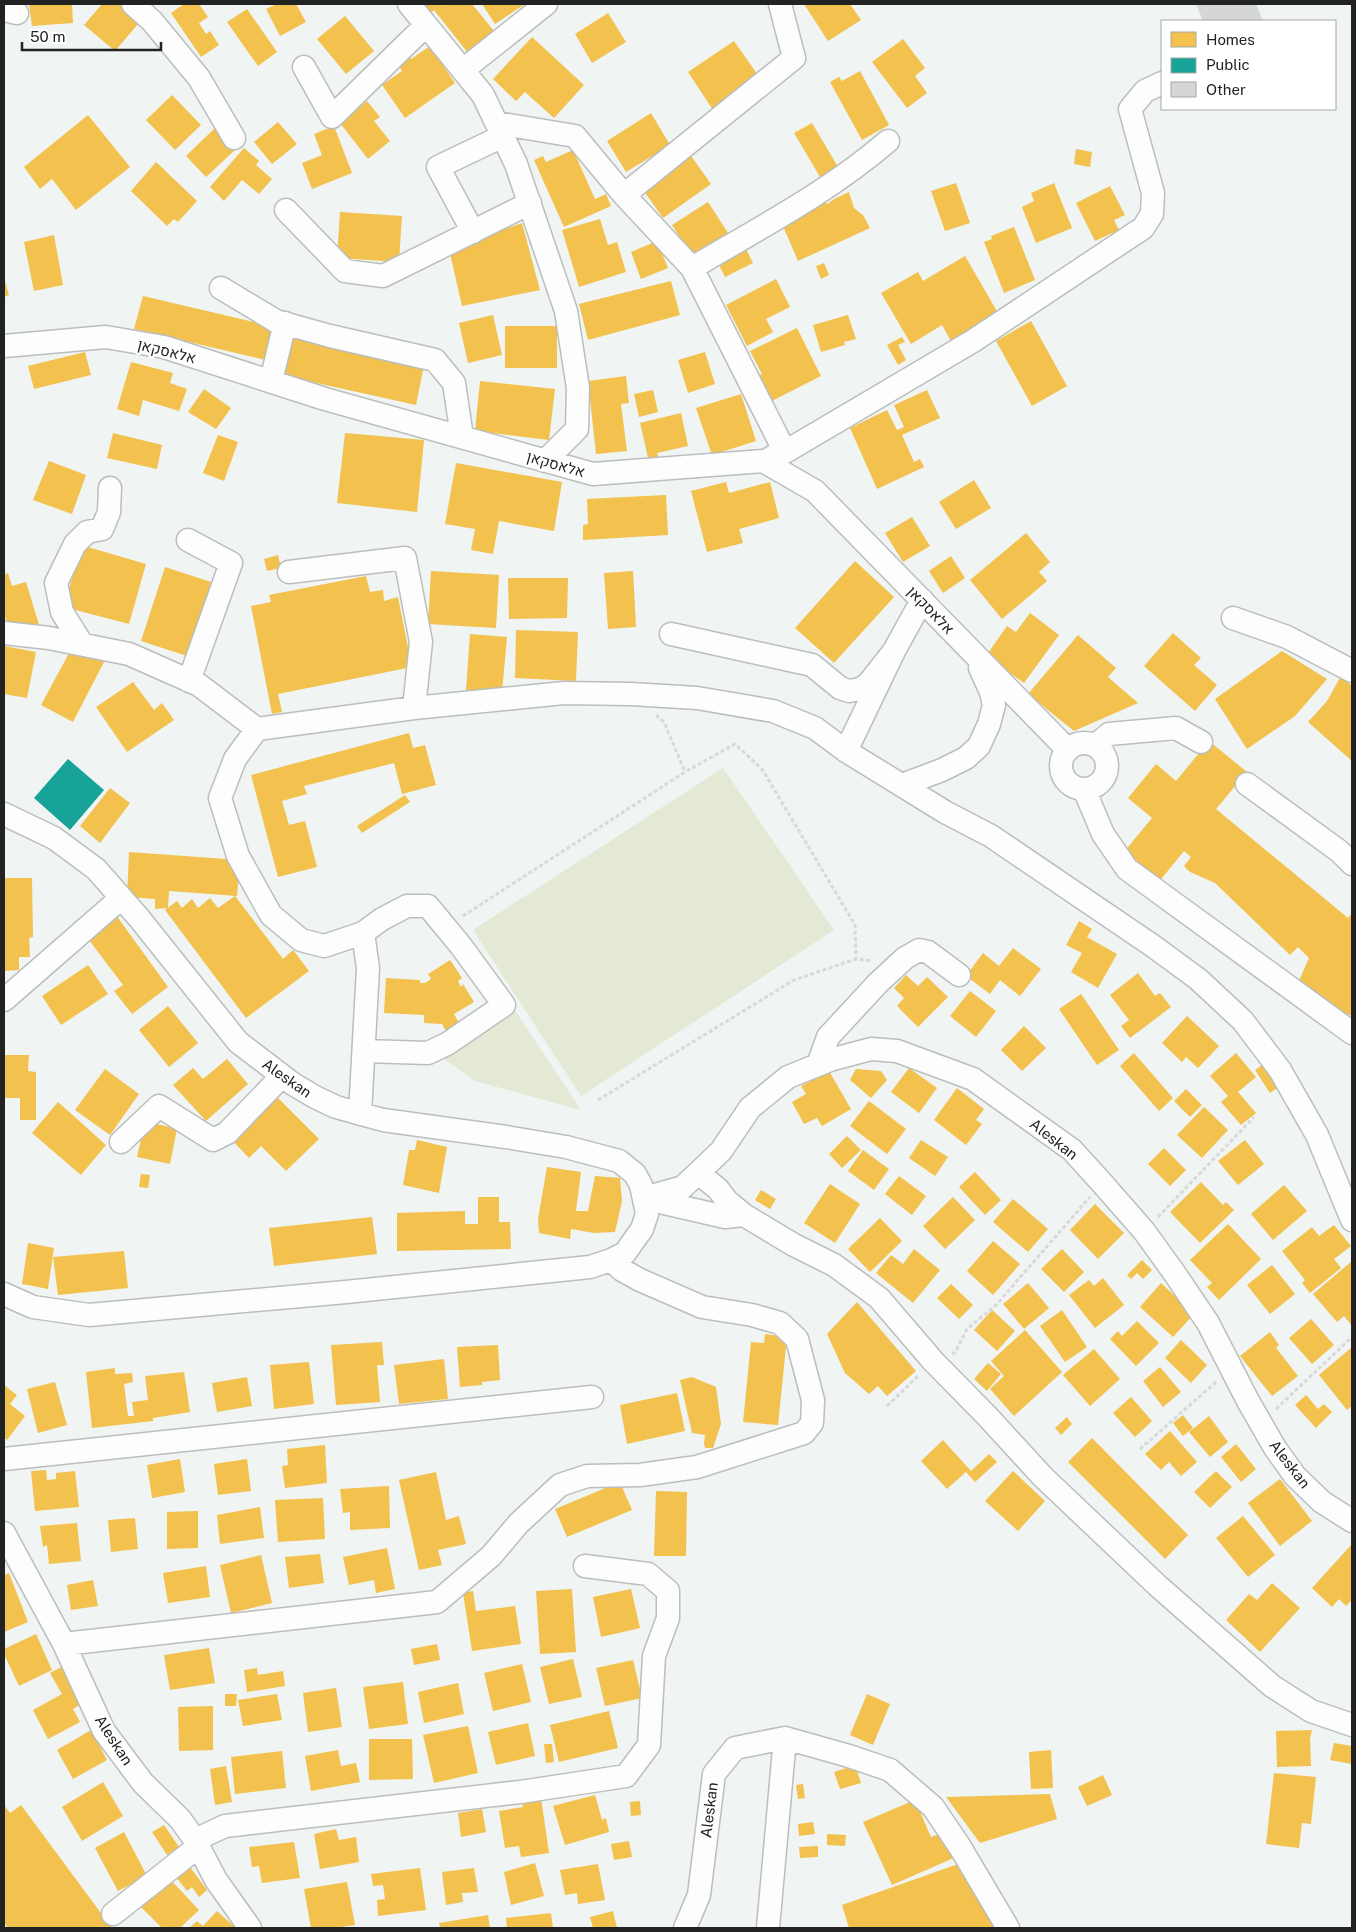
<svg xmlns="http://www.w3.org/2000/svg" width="1356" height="1932" font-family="'Public Sans',Heebo,sans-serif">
<rect width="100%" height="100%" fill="#f0f4f2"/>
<!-- green -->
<path fill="#e3e9d5" d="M723,768L834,930L581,1096L473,930Z
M514,1009L581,1110L475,1081L440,1056Z"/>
<!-- homes -->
<path fill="#f2c14e" d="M29,4H72L73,23L32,26Z
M102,4H128L144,17L115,51L84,25Z
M184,4H199L208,17L199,23L206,34L210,31L219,45L201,57L171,13Z
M277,4H296L306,22L280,36L266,9Z
M423,4H442L437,8L443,4H472L494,31L468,53L434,10L431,13Z
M482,4H525L495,24Z
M804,4H850L861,20L828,41Z
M247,9L277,52L258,66L227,22Z
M608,13L626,42L592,63L575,34Z
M345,16L374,51L346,74L317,39Z
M532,37L584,85L554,118L525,92L516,101L493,79Z
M903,39L925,68L915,76L927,93L907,108L872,62Z
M734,41L760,78L713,110L688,72Z
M430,46L455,83L405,118L382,85L402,71L397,63L408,55L411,59Z
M860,71L889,125L862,140L830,82L839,77L842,81Z
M172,95L201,125L175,150L146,120Z
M367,101L380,117L374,121L390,141L368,159L340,123Z
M651,113L670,145L626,172L607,141Z
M88,115L130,167L76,210L52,179L40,189L24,167Z
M278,122L297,144L272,164L254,142Z
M812,123L841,172L823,182L794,133Z
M334,126L352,173L312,189L302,163L322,155L314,134Z
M216,127L237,148L206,177L186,156Z
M244,148L259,161L256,165L272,179L259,194L242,180L224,201L210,187Z
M1076,149L1092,152L1090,167L1074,164Z
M573,150L595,199L606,194L611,206L564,227L534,160L543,156L546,162Z
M689,153L711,184L663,218L641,187Z
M156,162L197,201L178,222L174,219L167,226L131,191Z
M956,183L970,223L945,231L931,191Z
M1054,183L1072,228L1036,243L1022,207L1034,201L1031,193Z
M1110,186L1125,215L1114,220L1119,230L1095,241L1076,203Z
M849,192L854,208L863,215L870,228L798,261L783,226L821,196L827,204L836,198Z
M708,202L730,236L694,259L672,225Z
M340,212L402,216L399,262L337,258Z
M600,219L608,245L617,242L626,272L579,287L562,230Z
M522,223L540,290L462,306L449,249Z
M1014,227L1035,280L1004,293L984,242L992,239L991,236Z
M54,235L63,285L34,291L24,242Z
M657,241L668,268L641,279L631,252Z
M744,245L753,263L725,277L716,259Z
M965,256L998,313L952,343L942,325L911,344L881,293L918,272L923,281Z
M824,263L829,275L821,279L816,266Z
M4,278L9,295L4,297Z
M776,279L790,307L766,319L773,332L747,346L726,305Z
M671,281L680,315L588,340L579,304Z
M143,296L279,328L270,361L134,329Z
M493,315L502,355L468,363L459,323Z
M848,315L856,339L844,342L845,345L821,352L813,325Z
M1031,321L1067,386L1032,406L996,341Z
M505,326H557V368H505Z
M797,328L821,376L766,404L753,378L762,374L750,351Z
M290,332L424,365L416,405L280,375Z
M902,337L905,342L898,345L906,360L898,365L887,345Z
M85,352L91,375L34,389L28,366Z
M705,352L715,384L688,393L678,360Z
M131,362L173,373L170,383L187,389L179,411L143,400L139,416L117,409Z
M626,376L629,403L621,404L627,451L596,454L588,381Z
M480,381L555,389L549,440L475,431Z
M204,389L231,408L216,429L188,412Z
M653,390L658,412L639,417L634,394Z
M927,390L940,418L902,435L914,462L920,459L924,467L877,489L850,428L887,410L897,430L904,427L894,405Z
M741,394L756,441L712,455L696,408Z
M681,413L688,446L657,453L659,460L649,462L640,423Z
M113,433L162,445L157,469L107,458Z
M345,433L424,440L417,512L337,503Z
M218,435L238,442L224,481L203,473Z
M49,461L86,475L72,514L33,500Z
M456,463L562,482L554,531L499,521L493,554L471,550L475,529L445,524Z
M974,480L991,508L956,529L939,502Z
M726,482L729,493L770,482L779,518L739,529L743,543L707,552L691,491Z
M666,495L668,535L583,540V525L588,524L587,499Z
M912,517L930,546L903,562L885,533Z
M1026,533L1050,562L1039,572L1047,581L1002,619L970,580Z
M81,545L146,564L129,624L64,607Z
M278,555L281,568L267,571L264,559Z
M951,556L965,578L943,593L929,571Z
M855,561L894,597L834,663L795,628Z
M165,567L211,582L187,656L141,641Z
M431,571L499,575L496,628L428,624Z
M633,571L636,627L608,629L604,573Z
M8,573L12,586L26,582L40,628L9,630L4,613V575Z
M366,576L370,592L383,590L384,601L398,597L412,667L278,694L282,712L272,714L251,606L271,602L269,595Z
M508,578H568L567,618L509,619Z
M1030,613L1059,635L1024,683L986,656L1007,626L1016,632Z
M516,630L578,632L576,681L515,678Z
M1173,633L1201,658L1194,665L1217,685L1195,711L1144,666Z
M470,634L507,637L502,692L466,690Z
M1078,635L1116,668L1108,677L1138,703L1074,731L1028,694Z
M74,644L105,660L73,722L41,705Z
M4,646L36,652L27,698L4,694Z
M1282,651L1327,679L1295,716L1247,749L1215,699Z
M1341,676L1352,686V761L1308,722L1327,701Z
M133,682L154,710L162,703L174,720L127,752L96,707Z
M409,733L413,748L425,745L436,785L402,794L394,763L304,786L307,794L282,801L289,825L305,821L317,867L278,877L251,775Z
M1209,741L1247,772L1216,809L1348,918L1352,913V1016L1323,1004L1298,983L1309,958L1298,947L1290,955L1215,883L1190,872L1184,866L1191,857L1184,851L1158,883L1123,853L1152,818L1128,798L1156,764L1176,781Z
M110,788L130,803L100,843L80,826Z
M405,795L410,802L362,833L357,826Z
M129,852L240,860L237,896L169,891L168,908L155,909V899L127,897Z
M4,878H32L33,937L29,938L30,957H19V970L4,971Z
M235,896L283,959L293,950L309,971L246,1018L165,910L177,901L182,908L192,899L198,908L210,898L218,908Z
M116,915L168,987L132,1014L114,991L123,985L86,936Z
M1079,921L1092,929L1087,937L1117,954L1098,988L1071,972L1082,953L1066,945Z
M1013,948L1041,969L1020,996L1000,980L990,994L966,976L983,953L999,966Z
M450,960L462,978L458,981L461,987L463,984L474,1002L454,1014L459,1023L446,1031L442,1024L424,1023V1015L384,1013L386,978L420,980V983H425L431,979L428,974Z
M88,965L108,994L61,1025L42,996Z
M1138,973L1155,996L1160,993L1171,1007L1130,1038L1121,1026L1129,1020L1110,995Z
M906,975L918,986L927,977L948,997L918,1027L897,1006L904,998L894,988Z
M970,991L996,1011L976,1037L950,1016Z
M1081,994L1119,1050L1097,1065L1059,1009Z
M168,1006L198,1043L169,1067L139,1030Z
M1187,1016L1219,1046L1198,1068L1186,1057L1182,1062L1162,1043Z
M1024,1026L1046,1048L1022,1071L1001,1050Z
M1134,1053L1173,1098L1159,1111L1120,1066Z
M1236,1053L1256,1077L1238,1092L1256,1113L1241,1125L1221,1102L1228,1096L1210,1076Z
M4,1055H29L28,1071L36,1072V1120H20V1098H4Z
M227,1059L248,1084L206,1121L173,1085L193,1068L203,1079Z
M1262,1065L1277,1088L1270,1093L1255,1070Z
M909,1068L937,1088L919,1113L891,1092Z
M105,1069L139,1094L110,1135L75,1110Z
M856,1069L881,1071L887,1080L871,1098L850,1080Z
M829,1071L851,1109L822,1126L817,1118L804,1124L792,1102L806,1094L801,1086Z
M957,1088L984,1109L976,1120L982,1124L966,1145L934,1120Z
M1186,1089L1202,1105L1190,1117L1174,1101Z
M273,1093L319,1139L286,1171L261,1146L249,1158L229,1137Z
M869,1101L906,1129L887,1154L850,1126Z
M58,1102L106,1145L81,1175L32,1133Z
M1204,1107L1228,1130L1202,1158L1177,1135Z
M145,1121L177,1129L170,1164L137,1157Z
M847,1136L861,1150L842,1168L829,1154Z
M417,1140L447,1147L439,1193L403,1185L409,1150H415Z
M921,1140L948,1157L935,1176L909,1158Z
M1245,1140L1264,1164L1238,1185L1218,1161Z
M1164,1148L1186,1170L1170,1186L1148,1164Z
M863,1150L889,1169L874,1190L848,1171Z
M547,1167L581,1172L576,1211H588L595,1176L620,1178L622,1201L615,1232L594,1233L571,1229L570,1239L539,1233L538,1219Z
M975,1172L1001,1200L985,1215L959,1187Z
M141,1174L150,1175L148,1188L139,1187Z
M899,1176L926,1196L912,1215L885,1194Z
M1201,1182L1223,1205L1226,1202L1234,1210L1200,1243L1170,1212Z
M830,1184L860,1204L835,1243L804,1223Z
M1284,1185L1307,1211L1273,1240L1251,1214Z
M761,1190L776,1199L770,1209L755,1200Z
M478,1197H499V1222H510L511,1249L397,1251V1213L465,1211V1224H478Z
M953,1197L975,1220L945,1249L923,1226Z
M1013,1199L1048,1229L1028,1252L993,1222Z
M1095,1204L1124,1233L1098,1259L1070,1230Z
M372,1217L377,1254L274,1266L269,1228Z
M880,1218L902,1241L870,1272L848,1249Z
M1228,1224L1261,1259L1219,1300L1207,1287L1212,1283L1190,1260Z
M1334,1225L1351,1246L1334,1259L1341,1268L1310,1293L1302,1283L1305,1280L1282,1251L1312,1227L1319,1236Z
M993,1241L1020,1264L993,1295L967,1271Z
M28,1243L54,1248L48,1289L22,1284Z
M914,1249L940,1270L913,1303L876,1273L891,1255L903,1264Z
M1062,1249L1084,1272L1064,1292L1041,1269Z
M124,1251L128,1288L58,1295L53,1257Z
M1142,1260L1152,1270L1143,1279L1137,1273L1131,1279L1127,1275Z
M1352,1261V1326L1344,1316L1337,1322L1313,1294Z
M1272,1265L1295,1294L1270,1314L1247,1285Z
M1103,1278L1124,1305L1095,1328L1069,1295L1089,1280L1094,1286Z
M1028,1283L1049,1308L1024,1329L1003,1304Z
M1161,1283L1194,1314L1173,1337L1140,1307Z
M951,1284L973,1305L959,1319L937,1298Z
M857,1302L916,1371L887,1396L878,1386L869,1394L845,1373L827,1334Z
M992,1310L1015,1331L997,1351L974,1330Z
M1062,1310L1087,1347L1065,1362L1040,1326Z
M1311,1319L1334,1345L1312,1364L1289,1338Z
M1137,1321L1159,1343L1136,1366L1110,1339L1118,1331L1122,1336Z
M1025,1330L1062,1372L1014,1416L990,1389L1004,1376L991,1361Z
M1270,1332L1279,1345L1276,1348L1298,1376L1272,1396L1240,1356Z
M765,1334L787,1337L778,1425L743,1422L751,1342L764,1343Z
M1181,1340L1207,1365L1191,1383L1165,1358Z
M382,1342L384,1365H377L380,1402L336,1405L331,1345Z
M498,1345L500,1380L482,1382V1385L460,1387L457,1347Z
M1352,1347V1406L1347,1410L1319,1375Z
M1094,1349L1120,1379L1090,1406L1063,1375Z
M444,1359L448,1399L399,1404L394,1365Z
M309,1362L314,1404L274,1409L270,1365Z
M988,1363L1001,1374L987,1391L974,1379Z
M1160,1367L1181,1392L1163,1407L1143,1381Z
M115,1368V1374L132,1373L133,1382L124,1384L128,1416H134L132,1402L148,1400L145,1376L184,1372L190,1412L153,1418V1421L92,1428L86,1372Z
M247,1377L252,1406L217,1412L212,1383Z
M692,1377L716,1387L721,1424L713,1448H705L704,1443L705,1435L692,1433L680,1380Z
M55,1382L67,1425L38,1433L27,1389Z
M4,1385L17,1395L10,1404L25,1416L7,1440L4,1437Z
M677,1393L685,1431L627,1444L620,1405Z
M1306,1395L1318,1409L1324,1404L1332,1412L1316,1428L1295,1405Z
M1131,1397L1152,1421L1135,1437L1113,1413Z
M1183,1415L1193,1428L1183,1436L1173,1423Z
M1209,1416L1228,1442L1210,1457L1189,1432Z
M1067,1417L1072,1424L1061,1435L1055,1428Z
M1170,1431L1197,1462L1181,1476L1169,1462L1161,1470L1145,1454Z
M1092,1438L1188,1535L1165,1559L1068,1462Z
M943,1440L971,1471L989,1454L997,1462L975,1482L966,1472L947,1489L921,1461Z
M1236,1444L1256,1469L1241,1482L1221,1457Z
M325,1445L327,1483L285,1488L282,1466L288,1465L287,1449Z
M180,1459L185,1492L152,1498L147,1465Z
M247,1459L251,1491L218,1495L214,1464Z
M46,1470L47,1480L56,1479V1473L75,1471L79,1507L35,1511L31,1471Z
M1013,1471L1045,1501L1018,1531L985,1501Z
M1216,1471L1232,1487L1210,1508L1194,1492Z
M436,1472L446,1520L459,1516L466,1544L438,1550L442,1565L419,1570L399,1480Z
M1280,1479L1312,1521L1280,1546L1248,1503Z
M620,1482L632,1510L567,1537L555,1509Z
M389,1486L390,1528L350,1530V1512L343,1513L340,1489Z
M656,1491L687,1492L686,1556H654Z
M323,1498L325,1539L278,1542L275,1500Z
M260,1507L264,1538L220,1544L217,1515Z
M198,1511V1548L167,1549V1512Z
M1243,1516L1275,1555L1248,1577L1216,1538Z
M135,1518L138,1549L111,1552L108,1520Z
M77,1523L81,1561L49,1564L47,1545L43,1547L40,1526Z
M1352,1544V1600L1346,1606L1339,1599L1332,1607L1312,1588Z
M387,1548L395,1589L376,1593L374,1580L349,1585L343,1557Z
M320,1554L324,1583L289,1588L285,1557Z
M261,1555L272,1603L231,1613L220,1565Z
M206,1566L210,1597L168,1603L163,1573Z
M9,1573L28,1622L4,1632V1575Z
M93,1580L98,1606L71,1610L67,1585Z
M1272,1583L1300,1608L1260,1652L1226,1620L1249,1594L1257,1600Z
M572,1589L576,1652L540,1654L536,1591Z
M631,1589L640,1628L601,1637L593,1597Z
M473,1591L476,1611L515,1606L521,1644L472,1651L463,1593Z
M36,1634L52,1670L19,1686L4,1654V1649Z
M437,1644L440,1660L414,1665L411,1649Z
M209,1648L215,1683L170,1690L164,1655Z
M573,1659L582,1697L549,1704L540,1667Z
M633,1660L642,1698L605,1706L596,1668Z
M522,1664L531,1702L493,1711L484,1673Z
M63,1666L83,1703L73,1709L80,1722L48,1739L33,1710L62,1694L50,1673Z
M257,1668L258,1675L283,1671L285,1686L247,1692L244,1670Z
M403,1682L408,1724L369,1729L363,1687Z
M458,1683L464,1714L424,1723L418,1692Z
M336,1688L342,1727L308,1732L303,1693Z
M225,1694H237L236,1706H225Z
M277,1694L282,1720L243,1726L238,1700Z
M867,1694L890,1704L873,1745L850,1735Z
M213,1706V1750L179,1751L178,1707Z
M609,1711L618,1748L559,1762L550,1725Z
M528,1723L535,1756L496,1765L488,1732Z
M468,1726L478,1773L434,1783L423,1735Z
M91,1730L107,1760L73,1779L57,1750Z
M1312,1730L1310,1739L1311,1766L1277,1767L1276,1731Z
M369,1739H412L413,1779L369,1780Z
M1334,1743L1352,1746V1764L1330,1760Z
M544,1744H552L554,1762L546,1763Z
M338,1750L341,1766L356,1763L360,1782L311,1791L305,1756Z
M1051,1750L1053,1788L1031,1789L1029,1752Z
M282,1751L286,1788L235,1794L231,1757Z
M855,1765L861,1783L840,1789L834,1772Z
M226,1766L232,1802L215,1805L210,1769Z
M1274,1773L1316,1777L1311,1824L1302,1823L1299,1848L1266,1844Z
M1103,1775L1112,1795L1087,1806L1078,1787Z
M103,1782L123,1816L82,1841L62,1807Z
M803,1784L805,1798L798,1799L796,1785Z
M1050,1794L1057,1819L980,1843L946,1797Z
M595,1795L602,1820L606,1818L609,1832L565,1845L553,1806Z
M541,1798L549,1853L521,1857L519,1846L505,1848L499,1811L523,1807L521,1800Z
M915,1800L931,1837L944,1833L956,1857L892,1885L863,1822Z
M640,1801L641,1815L631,1816L630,1802Z
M4,1805L10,1813L21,1805L112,1928H5L7,1927L4,1922Z
M482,1809L486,1832L461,1837L458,1813Z
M813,1822L815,1834L799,1836L798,1824Z
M164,1825L179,1847L167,1855L152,1832Z
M336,1829L339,1840L356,1837L359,1862L320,1869L314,1834Z
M124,1832L147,1876L118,1891L95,1848Z
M827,1834L846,1835L845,1846L827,1845Z
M629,1841L632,1857L614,1860L611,1844Z
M294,1842L300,1878L262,1883L259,1866L252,1867L249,1847Z
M818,1846V1857L800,1858L799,1847Z
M535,1863L544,1896L511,1905L504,1872Z
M961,1863L996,1928H849L842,1905Z
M598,1864L605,1900L578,1904L577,1893L565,1895L560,1870Z
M190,1867L207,1890L199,1897L192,1887L187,1891L176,1877Z
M420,1868L426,1910L378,1916L377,1900L385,1899L383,1885L373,1886L371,1874Z
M474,1868L478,1892L462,1893L463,1902L446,1905L442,1872Z
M168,1877L199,1910L180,1928H162L140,1906Z
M347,1882L355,1925L335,1928H311L304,1889Z
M217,1911L236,1928H189L197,1921L203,1926Z
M613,1911L617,1928H593L590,1917Z
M551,1913L553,1928H507L506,1918Z
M488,1915L490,1928H440L439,1923Z"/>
<!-- public -->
<path fill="#17a398" d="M68,759L104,790L70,830L34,798Z"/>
<!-- building -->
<path fill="#d4d7d6" d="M1196,4H1256L1263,21H1203Z"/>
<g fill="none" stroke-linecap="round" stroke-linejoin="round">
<defs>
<path id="minor" d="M133,4L152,21L199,78L234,138
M409,4L483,95L516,164L566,311L578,388L577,429L545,461
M4,10L17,13
M304,67L332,117L426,25
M463,70L546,4
M497,123L575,136L624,195L692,268L785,452L772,457
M624,195L794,58L780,4
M286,210L345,271L383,276L530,203
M473,232L438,167L503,136
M692,268C759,228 829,192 888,141
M221,288L276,321L330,336L435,360L454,383L462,437
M4,346L106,337L164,347L325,399L593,474L763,461L815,491L1068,750
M271,381L285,323
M785,452L973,341L1143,228L1152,214L1153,193L1130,109L1145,91L1162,83
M188,540L231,563L189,681
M289,572L405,558L421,642L414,708
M1233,618L1287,637L1352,671
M4,633L49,638L129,654L199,685L257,729
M671,634L812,665L840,688L849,691L860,689L868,684L894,651
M82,644L62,612L56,583L75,544L87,532L102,529L109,512L110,488
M1061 766a23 23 0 1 1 46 0a23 23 0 1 1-46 0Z
M1096,745L1109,734L1176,728L1201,742
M846,751L894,651L922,600
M1247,784L1339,851L1352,864
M902,785L942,770L966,758L979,746L989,724L994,705L991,692L980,668
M1084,789L1103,834L1127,869L1352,1033
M4,814L54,838L96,869L139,918L238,1042L293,1084L315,1097L336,1107L383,1120L506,1137L566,1147L619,1161L635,1174L641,1185L647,1214L642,1229L625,1253L611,1260L590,1267L346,1292L89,1315L33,1307L4,1294
M363,933L382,919L407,906H428L461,946L504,1005L447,1044L428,1053L364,1051
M4,1000L121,898
M818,1065L828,1037L878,983L905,958L919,950L928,952L959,975
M360,1114L368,968L363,933L324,946L301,940L271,915L238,856L220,798L235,759L257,729L414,708L564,693L631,694L697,698L773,711L815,728L846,751L945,812L991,836L1153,946L1198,979L1243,1021L1280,1070L1317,1135L1352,1220
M121,1142L159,1106L213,1140L227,1133L282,1076
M698,1173L718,1189L727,1201L744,1215L794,1245L834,1265L879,1298L933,1361L988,1417L1043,1477L1158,1586L1272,1686L1311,1711L1352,1725
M644,1198L683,1187L721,1151L750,1108L788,1077L830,1060L871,1049L897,1051L973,1079L1072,1150L1102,1183L1144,1231L1175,1274L1208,1323L1248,1401L1275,1448L1295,1476L1322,1502L1352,1521
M647,1199L725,1217L744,1215
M4,1459L592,1397
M4,1533L64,1644L104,1731L143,1783L180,1819L195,1840L216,1880L250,1928
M64,1644L437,1602L491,1556L519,1523L560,1485L587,1476L640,1475L697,1467L804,1433L812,1423L813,1400L797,1339L780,1323L752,1315L702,1307L640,1280L622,1270L611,1260
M195,1840L225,1826L520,1792L626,1776L649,1745L654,1656L668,1618V1591L648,1574L585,1566
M113,1914L199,1846
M685,1928L699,1895L714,1774L735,1748L785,1738L849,1756L890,1770L933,1807L960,1847L1008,1928
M768,1928L785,1738"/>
</defs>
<!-- minor casing -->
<use href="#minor" stroke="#babebc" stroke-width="25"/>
<!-- path -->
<path stroke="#d8d9d8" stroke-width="3" stroke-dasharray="4 2.5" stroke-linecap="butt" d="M656,715L664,722L685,772
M463,916L685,772L735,744L762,769L855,925L856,959
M598,1100L794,980L856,959L872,961
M1158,1217L1254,1117
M952,1353H955L967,1329L996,1305L1090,1197
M887,1406L919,1375
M1276,1409L1352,1337
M1140,1449L1216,1382"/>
<!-- minor -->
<use href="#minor" stroke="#fdfdfd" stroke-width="22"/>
</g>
<g text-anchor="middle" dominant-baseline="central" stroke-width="5" stroke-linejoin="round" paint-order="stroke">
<!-- street labels -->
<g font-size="15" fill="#202322" stroke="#fff">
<text transform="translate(167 351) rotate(14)">אלאסקאן</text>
<text transform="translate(556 464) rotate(16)">אלאסקאן</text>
<text transform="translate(931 610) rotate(46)">אלאסקאן</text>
<text transform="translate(287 1078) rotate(35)">Aleskan</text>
<text transform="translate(1054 1139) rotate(38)">Aleskan</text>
<text transform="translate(1290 1464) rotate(52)">Aleskan</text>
<text transform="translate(114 1740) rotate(57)">Aleskan</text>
<text transform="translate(709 1810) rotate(-83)">Aleskan</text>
</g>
</g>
<!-- border -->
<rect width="1356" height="1932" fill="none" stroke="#202322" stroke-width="10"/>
<!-- legend -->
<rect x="1161" y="20" width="175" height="90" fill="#ffffff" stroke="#a6a7a7"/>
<rect x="1171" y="32" width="25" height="15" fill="#f2c14e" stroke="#a6a7a7"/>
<text x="1206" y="45" font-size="15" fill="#202322">Homes</text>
<rect x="1171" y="58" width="25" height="15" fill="#17a398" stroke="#a6a7a7"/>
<text x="1206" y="70" font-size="15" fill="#202322">Public</text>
<rect x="1171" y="82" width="25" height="15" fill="#d4d7d6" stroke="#a6a7a7"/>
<text x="1206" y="95" font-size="15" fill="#202322">Other</text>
<!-- scale -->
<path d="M22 42v8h139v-8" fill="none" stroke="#202322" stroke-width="2.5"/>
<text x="30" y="42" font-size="15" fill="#202322" stroke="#ffffff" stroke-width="4" paint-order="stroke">50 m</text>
</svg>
